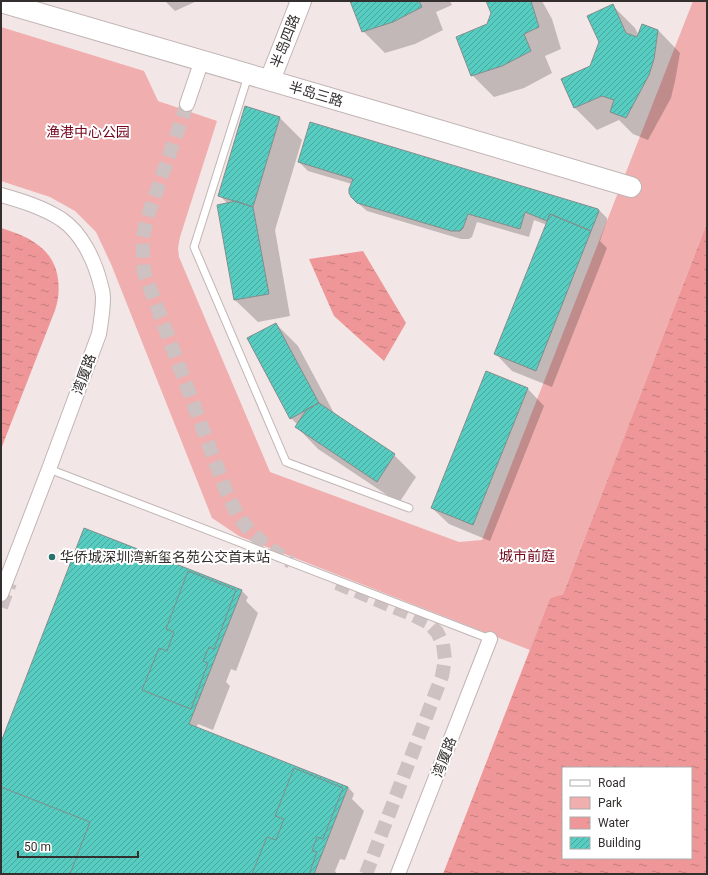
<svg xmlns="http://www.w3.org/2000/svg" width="708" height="875" font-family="Roboto,'Noto Sans SC',sans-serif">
<defs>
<pattern id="water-ripples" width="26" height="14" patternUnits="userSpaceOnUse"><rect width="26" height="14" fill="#ef9798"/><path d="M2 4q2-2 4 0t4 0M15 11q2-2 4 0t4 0" fill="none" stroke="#c27c7c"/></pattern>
<pattern id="building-hatch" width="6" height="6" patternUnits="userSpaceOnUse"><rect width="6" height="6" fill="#57ccc1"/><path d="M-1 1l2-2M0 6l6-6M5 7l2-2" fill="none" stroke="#49a69d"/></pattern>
</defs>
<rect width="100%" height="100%" fill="#f3e6e6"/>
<!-- green -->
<path fill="#f0aeae" d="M693,1H707V223L563,594L550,598L530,650L239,536L212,518L111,264L96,232L75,211L50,197L1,181V27L144,71L158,101L217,121L180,237L178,248L179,257L270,472L459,542L482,540Z"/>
<!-- water -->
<path fill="url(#water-ripples)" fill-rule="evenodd" d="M707,223V874H443L550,598L563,594ZM563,768H691V858H563Z
M1,228C28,236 54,248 58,279C59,287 59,295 57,303C56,308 54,313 52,318L1,449Z
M363,251L406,323L384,361L334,316L309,259Z"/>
<!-- shadow -->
<path fill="#0003" d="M165,1H197L175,11Z
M351,1H450L452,5L436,12L443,30L415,44L385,53L363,31Z
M487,1H542L552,19L561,49L545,56L552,73L524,88L494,97L472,75L492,13Z
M613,6L635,28L639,36L658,30L680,53L675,81L671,98L648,140L633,134L619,120L597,130L575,108Z
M280,118L302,140L275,230L290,316L258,322L235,300L219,206L228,204L220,196Z
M299,162L598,209L607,218V221L600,241L607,248L552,387L512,371L496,354L547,225L534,220L529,237L477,222L472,237L469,239H461L367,211L351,197L352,184L308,171Z
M276,324L298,346L335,415L394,455L416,477L399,503L318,449L297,427L298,425L291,418Z
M487,372L528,389L544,406L490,541L449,524L432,508Z
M241,590L248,597L246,601L258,613L236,671L231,669L226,682L230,686L213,730L198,724L196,728L348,787L354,794L352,799L364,811L345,860L340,859L335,871L337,874H1V744Z"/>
<!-- building -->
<path fill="url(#building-hatch)" stroke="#828e8c" d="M350,1H419L422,7L393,22L362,32Z
M486,1H531L539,27L524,34L531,51L502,66L471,76L456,37L487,24L491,13Z
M613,4L626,33L637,37L642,24L658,30L654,59L649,75L626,118L610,112L614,100L602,96L574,108L561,79L590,66L599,42L587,16Z
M245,106L280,117L253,207L218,196Z
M310,122L598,209L599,211L591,231L550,214L547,221L525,212L520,229L468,214L463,228L460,231H451L357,203L351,197L349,193V189L353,179L298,162Z
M236,201L253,207L269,294L234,300L217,205Z
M550,214L591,231L536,371L494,354Z
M276,323L319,403L290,419L247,338Z
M486,371L528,388L473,525L431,508Z
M319,403L395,454L377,482L295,427L307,409Z
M84,528L242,590L189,724L348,787L314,874H1V742Z
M188,571L236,590L214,649L209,647L203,661L208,663L191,709L142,690L159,648L167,651L174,632L166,629Z
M294,768L343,788L323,839L317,837L312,851L317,852L309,874H252L267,837L276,840L284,819L275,816Z
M1,787L90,822L70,874H1Z"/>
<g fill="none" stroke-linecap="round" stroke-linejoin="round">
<!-- street-tunnel -->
<path stroke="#cdc1c1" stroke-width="14" stroke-dasharray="14 7" stroke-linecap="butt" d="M187,104L149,213L142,239L144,272L226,491C230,498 233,506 237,514C250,534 270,550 291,562
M337,583L413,615L427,622L437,632L443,644L445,659L442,676L366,874
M1,607L10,583"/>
<defs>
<path id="lane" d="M248,76L194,247L286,462L409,508
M49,469L490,639"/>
<path id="street" d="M187,104L202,60
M1,195C22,201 42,207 61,219C82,233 95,261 101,286C102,289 103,294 103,298C103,310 101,322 99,334L49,469L1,594
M398,874L490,639"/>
<path id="secondary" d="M1,2L395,117L631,187
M270,80L301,1"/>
</defs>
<!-- lane casing -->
<use href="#lane" stroke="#c1b5b4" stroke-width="9"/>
<!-- street casing -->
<use href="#street" stroke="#c1b5b4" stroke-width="16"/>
<!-- secondary casing -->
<use href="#secondary" stroke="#c1b5b4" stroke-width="22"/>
<!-- lane -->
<use href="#lane" stroke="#fff" stroke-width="7"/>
<!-- street -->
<use href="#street" stroke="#fff" stroke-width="14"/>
<!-- secondary -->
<use href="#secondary" stroke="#fff" stroke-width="20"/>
</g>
<!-- markers -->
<circle fill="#2a736c" stroke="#fff" stroke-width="1.5" cx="52" cy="557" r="4"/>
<g text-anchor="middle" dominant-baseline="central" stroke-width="4" stroke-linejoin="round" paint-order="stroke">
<!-- street labels -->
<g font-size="14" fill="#332f2e" stroke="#fff">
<text transform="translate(285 41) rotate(-69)">半岛四路</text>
<text transform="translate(316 94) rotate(16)">半岛三路</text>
<text transform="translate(84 374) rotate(-70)">湾厦路</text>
<text transform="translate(444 757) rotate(-69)">湾厦路</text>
</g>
<!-- park labels -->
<g font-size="14" fill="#72071d" stroke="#fff">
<text x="88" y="132">渔港中心公园</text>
<text x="527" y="556">城市前庭</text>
</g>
<!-- poi labels -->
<g font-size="14" fill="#332f2e" stroke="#fff" text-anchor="start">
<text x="60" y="557">华侨城深圳湾新玺名苑公交首末站</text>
</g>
</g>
<!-- border -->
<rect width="708" height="875" fill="none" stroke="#332f2e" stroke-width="4"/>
<!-- legend -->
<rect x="562" y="767" width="130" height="92" fill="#ffffff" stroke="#adacab"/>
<rect x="570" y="780" width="20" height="6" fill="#ffffff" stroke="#adacab"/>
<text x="598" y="787" font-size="12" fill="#332f2e">Road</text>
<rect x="570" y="797" width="20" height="12" fill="#f0aeae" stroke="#adacab"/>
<text x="598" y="807" font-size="12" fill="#332f2e">Park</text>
<rect x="570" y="817" width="20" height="12" fill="url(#water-ripples)" stroke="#adacab"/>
<text x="598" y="827" font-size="12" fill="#332f2e">Water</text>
<rect x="570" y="837" width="20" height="12" fill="url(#building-hatch)" stroke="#adacab"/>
<text x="598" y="847" font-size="12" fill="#332f2e">Building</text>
<!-- scale -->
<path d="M18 851v6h120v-6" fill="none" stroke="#332f2e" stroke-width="2"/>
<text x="24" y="851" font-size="12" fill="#332f2e" stroke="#ffffff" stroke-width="3" paint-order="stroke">50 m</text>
</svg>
